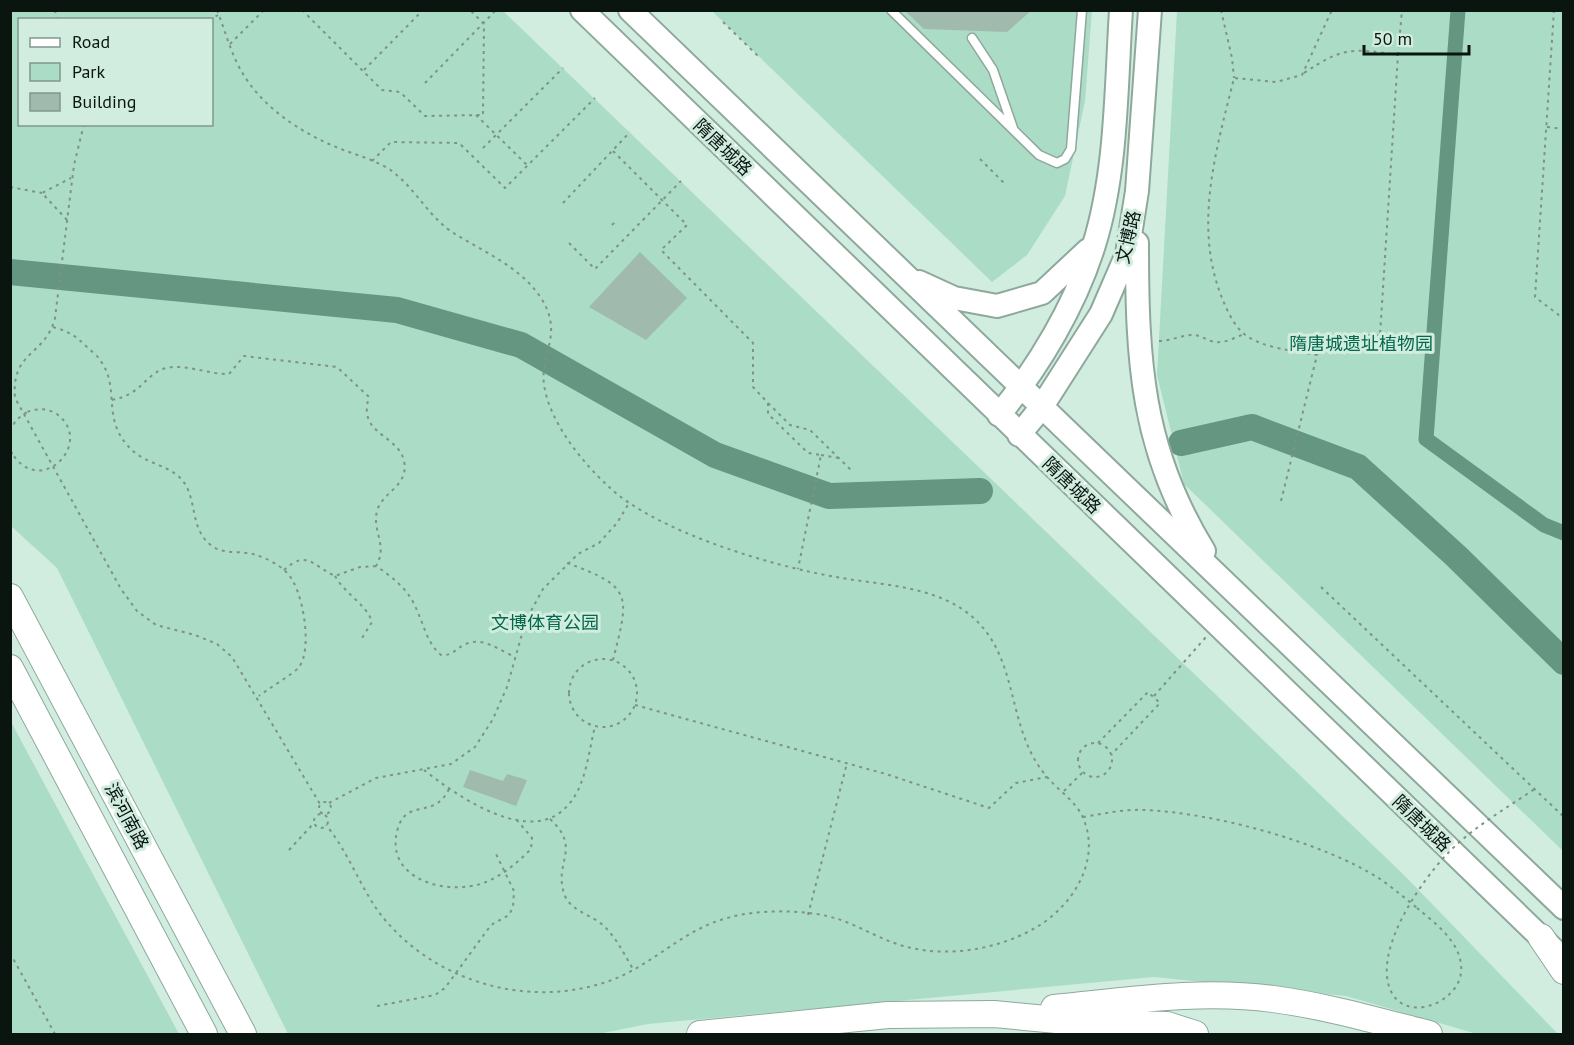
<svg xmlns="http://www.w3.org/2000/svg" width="1574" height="1045" font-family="'PT Sans','Noto Sans SC',sans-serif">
<rect width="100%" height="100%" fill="#d1ede0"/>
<!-- green -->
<path fill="#abdcc6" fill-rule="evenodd" d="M11,11H503L1404,875L1558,1034H1477L1346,996L1154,977L648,1024L598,1034H288L57,568L11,526ZM20,20H212V124H20Z
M712,11H1092L1085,101L1065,196L1027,255L992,282Z
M1177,11H1563V851L1184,484L1157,375Z
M10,722H11L179,1034H11Z"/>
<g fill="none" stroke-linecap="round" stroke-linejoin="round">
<!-- canal -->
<path stroke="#649681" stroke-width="15" d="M1458,10L1426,439L1544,525L1564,533"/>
<!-- river -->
<path stroke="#649681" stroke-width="26" d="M10,272L397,310L521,345L715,455L829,496L980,491
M1181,443L1252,427L1358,467L1456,556L1564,662"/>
</g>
<!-- building -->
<path fill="#a0bbae" d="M904,10H1032L1007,32L924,29Z
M640,252L687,298L646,340L589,307Z
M470,770L503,781L507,774L527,780L516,806L463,787Z"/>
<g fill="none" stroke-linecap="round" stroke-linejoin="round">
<defs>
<path id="lane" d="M891,10L1039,155L1057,163L1065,159L1071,149L1082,10
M972,38L993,70L1013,128"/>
<path id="secondary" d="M582,10L1554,950
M630,10C940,311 1253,608 1564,908
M1137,243C1137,360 1141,449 1204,551
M919,282L954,298L997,306L1042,293L1088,250
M999,415C1039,366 1075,306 1094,245C1117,171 1116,88 1121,10
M1019,435L1041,408L1101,314L1127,254L1137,191L1150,10"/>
<path id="primary" d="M10,597L243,1034
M10,668L204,1034
M1541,937L1564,971
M1054,1008C1126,1001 1201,989 1273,999C1326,1006 1378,1021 1429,1034
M700,1034L888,1015L994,1014L1088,1023L1167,1025L1195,1034"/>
</defs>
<!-- lane casing -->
<use href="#lane" stroke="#8ea89c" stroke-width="11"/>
<!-- secondary casing -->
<use href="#secondary" stroke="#8ea89c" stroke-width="26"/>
<!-- primary casing -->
<use href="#primary" stroke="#8ea89c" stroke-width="28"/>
<!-- path -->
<path stroke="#7e9289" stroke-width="2" stroke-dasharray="3 4.5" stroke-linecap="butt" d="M55,10L57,20
M217,10C224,28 229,46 237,63C255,100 290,126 327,143C347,153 370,157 389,169C414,186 427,215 452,232C483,252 520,266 541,298C564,334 540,352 544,385C550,423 582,462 609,487C657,532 772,566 836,577C879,585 928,585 965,611C1023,653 1003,728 1048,778C1060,792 1077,802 1084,820C1100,861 1074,903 1040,925C1000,950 945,959 900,945C878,938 859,926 838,919C807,909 758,909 727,918C682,930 652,966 609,981C527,1010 430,981 378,911C359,884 347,850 326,825
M302,10L382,90L400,92L425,116L483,115L484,24L470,10
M1221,10L1232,58L1234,78
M1554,10L1535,297L1564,319
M209,20L218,15
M723,22L758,56
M230,44L264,10
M1398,55L1402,10
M364,70L423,10
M1304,73C1343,47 1352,48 1398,55L1380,335C1351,335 1341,338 1317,355
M425,83L496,10
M476,115L528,166
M84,124L74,165L55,318C45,357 11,350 15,398L121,589L137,611L156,625L195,635L217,644L232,657L320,804
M1547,127L1564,129
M483,148L563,68
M613,151L687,225L661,250L753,343V387L768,403V414L808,453L821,455L798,569
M980,159L1004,183
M372,161L391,142L459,143L505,188L595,98
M10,187L42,193
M563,203L630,132
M67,220L42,193L71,178
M612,225L616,221
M569,243L595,269L681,181
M53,327C68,331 76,336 87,347C91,351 97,355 100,360C122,389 99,420 133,451C147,464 170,465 183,481C198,501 189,529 212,546C224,555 243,550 256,555C266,558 280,565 287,573C303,588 313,649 299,667C295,673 266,690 259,696
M1159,341C1171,341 1182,335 1192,335C1200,335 1205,339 1211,341C1222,345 1234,338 1244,334
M112,400C142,394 143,377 163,369C182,362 209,375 229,374L244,356L337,367L369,397C357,435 398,434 404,461C409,485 385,491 378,508C370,530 389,544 376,566C392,577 407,588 415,606C424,624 426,642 441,655C453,656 456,648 466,644C482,636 501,651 515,657
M768,403L790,425L810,430L853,472
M10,431L16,420L27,412
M10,454L13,453
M821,455L839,458
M1281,501L1317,355C1295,351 1260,348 1243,333C1233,324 1227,310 1222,298C1193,226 1216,151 1234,78L1276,82L1302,75L1332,10
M567,563C634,587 629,596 613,660
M284,570C307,549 313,566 335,576L360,567L376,566
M335,576C345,594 367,605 372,622L362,638
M1321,587L1564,817
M569 693a34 34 0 1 1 68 0a34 34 0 1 1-68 0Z
M1154,696L1206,637
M635,705L886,774L989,808L1016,783L1047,777
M1078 760a17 17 0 1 1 34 0a17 17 0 1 1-34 0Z
M1098,743L1148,692L1160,703L1111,755
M424,770C457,796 532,849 569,804C586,785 589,750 595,726
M449,789C434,820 407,798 398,828C382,880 449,897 486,882C503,875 518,862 531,849L532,838L516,819
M1064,791L1083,772
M319 808a6 6 0 1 1 12 0a6 6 0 1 1-12 0Z
M329,803L376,778L451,764L475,747L493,719L507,687L526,620L543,589L578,554L599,543L617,523L629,503
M314 821a7 7 0 1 1 14 0a7 7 0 1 1-14 0Z
M1083,817C1103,814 1123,809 1143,810C1211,812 1323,842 1380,879C1393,888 1405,898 1417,908
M550,819C583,849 552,863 565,896C572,912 593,915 605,927C617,939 624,954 633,969
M289,850L314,823
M808,915L847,763
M10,953L55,1034
M377,1006L435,995L445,988L491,925L509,915L513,907L514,891L496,854"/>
<!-- lane -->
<use href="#lane" stroke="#fff" stroke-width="8"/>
<!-- secondary -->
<use href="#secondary" stroke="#fff" stroke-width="22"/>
<!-- primary -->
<use href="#primary" stroke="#fff" stroke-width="26"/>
<!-- path-bridge -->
<path stroke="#7e9289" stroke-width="2" stroke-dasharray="3 4.5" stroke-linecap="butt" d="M10,450C38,501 95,444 58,415C49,408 37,408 27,412
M1417,908C1436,924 1464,944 1461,973C1457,1004 1404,1024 1390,989C1374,949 1421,881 1448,853C1473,827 1507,808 1536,788"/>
</g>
<g text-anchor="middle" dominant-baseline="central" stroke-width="6" stroke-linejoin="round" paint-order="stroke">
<!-- street labels -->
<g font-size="18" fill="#0b1510" stroke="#d1ede0">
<text transform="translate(723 147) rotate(44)">隋唐城路</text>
<text transform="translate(1128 237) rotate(-77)">文博路</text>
<text transform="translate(1072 485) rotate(44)">隋唐城路</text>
<text transform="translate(127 816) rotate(62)">滨河南路</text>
<text transform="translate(1422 823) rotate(44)">隋唐城路</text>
</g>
<!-- park labels -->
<g font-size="18" fill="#05674b" stroke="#d1ede0">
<text x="1361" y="343">隋唐城遗址植物园</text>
<text x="545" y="622">文博体育公园</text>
</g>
</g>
<!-- border -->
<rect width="1574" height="1045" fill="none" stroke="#0b1510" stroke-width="24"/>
<!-- legend -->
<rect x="18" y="18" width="195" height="108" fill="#d1ede0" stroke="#82978d" stroke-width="1.5"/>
<rect x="30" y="38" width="30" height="9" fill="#ffffff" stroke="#82978d" stroke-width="1.5"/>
<text x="72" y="48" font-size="18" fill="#0b1510">Road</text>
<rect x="30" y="63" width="30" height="18" fill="#abdcc6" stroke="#82978d" stroke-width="1.5"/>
<text x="72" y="78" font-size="18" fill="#0b1510">Park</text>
<rect x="30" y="93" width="30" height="18" fill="#a0bbae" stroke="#82978d" stroke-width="1.5"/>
<text x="72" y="108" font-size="18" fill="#0b1510">Building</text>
<!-- scale -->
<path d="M1364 45v9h105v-9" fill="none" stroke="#0b1510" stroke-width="3"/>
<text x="1373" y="45" font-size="18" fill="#0b1510" stroke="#d1ede0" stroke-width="4.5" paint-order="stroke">50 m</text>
</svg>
